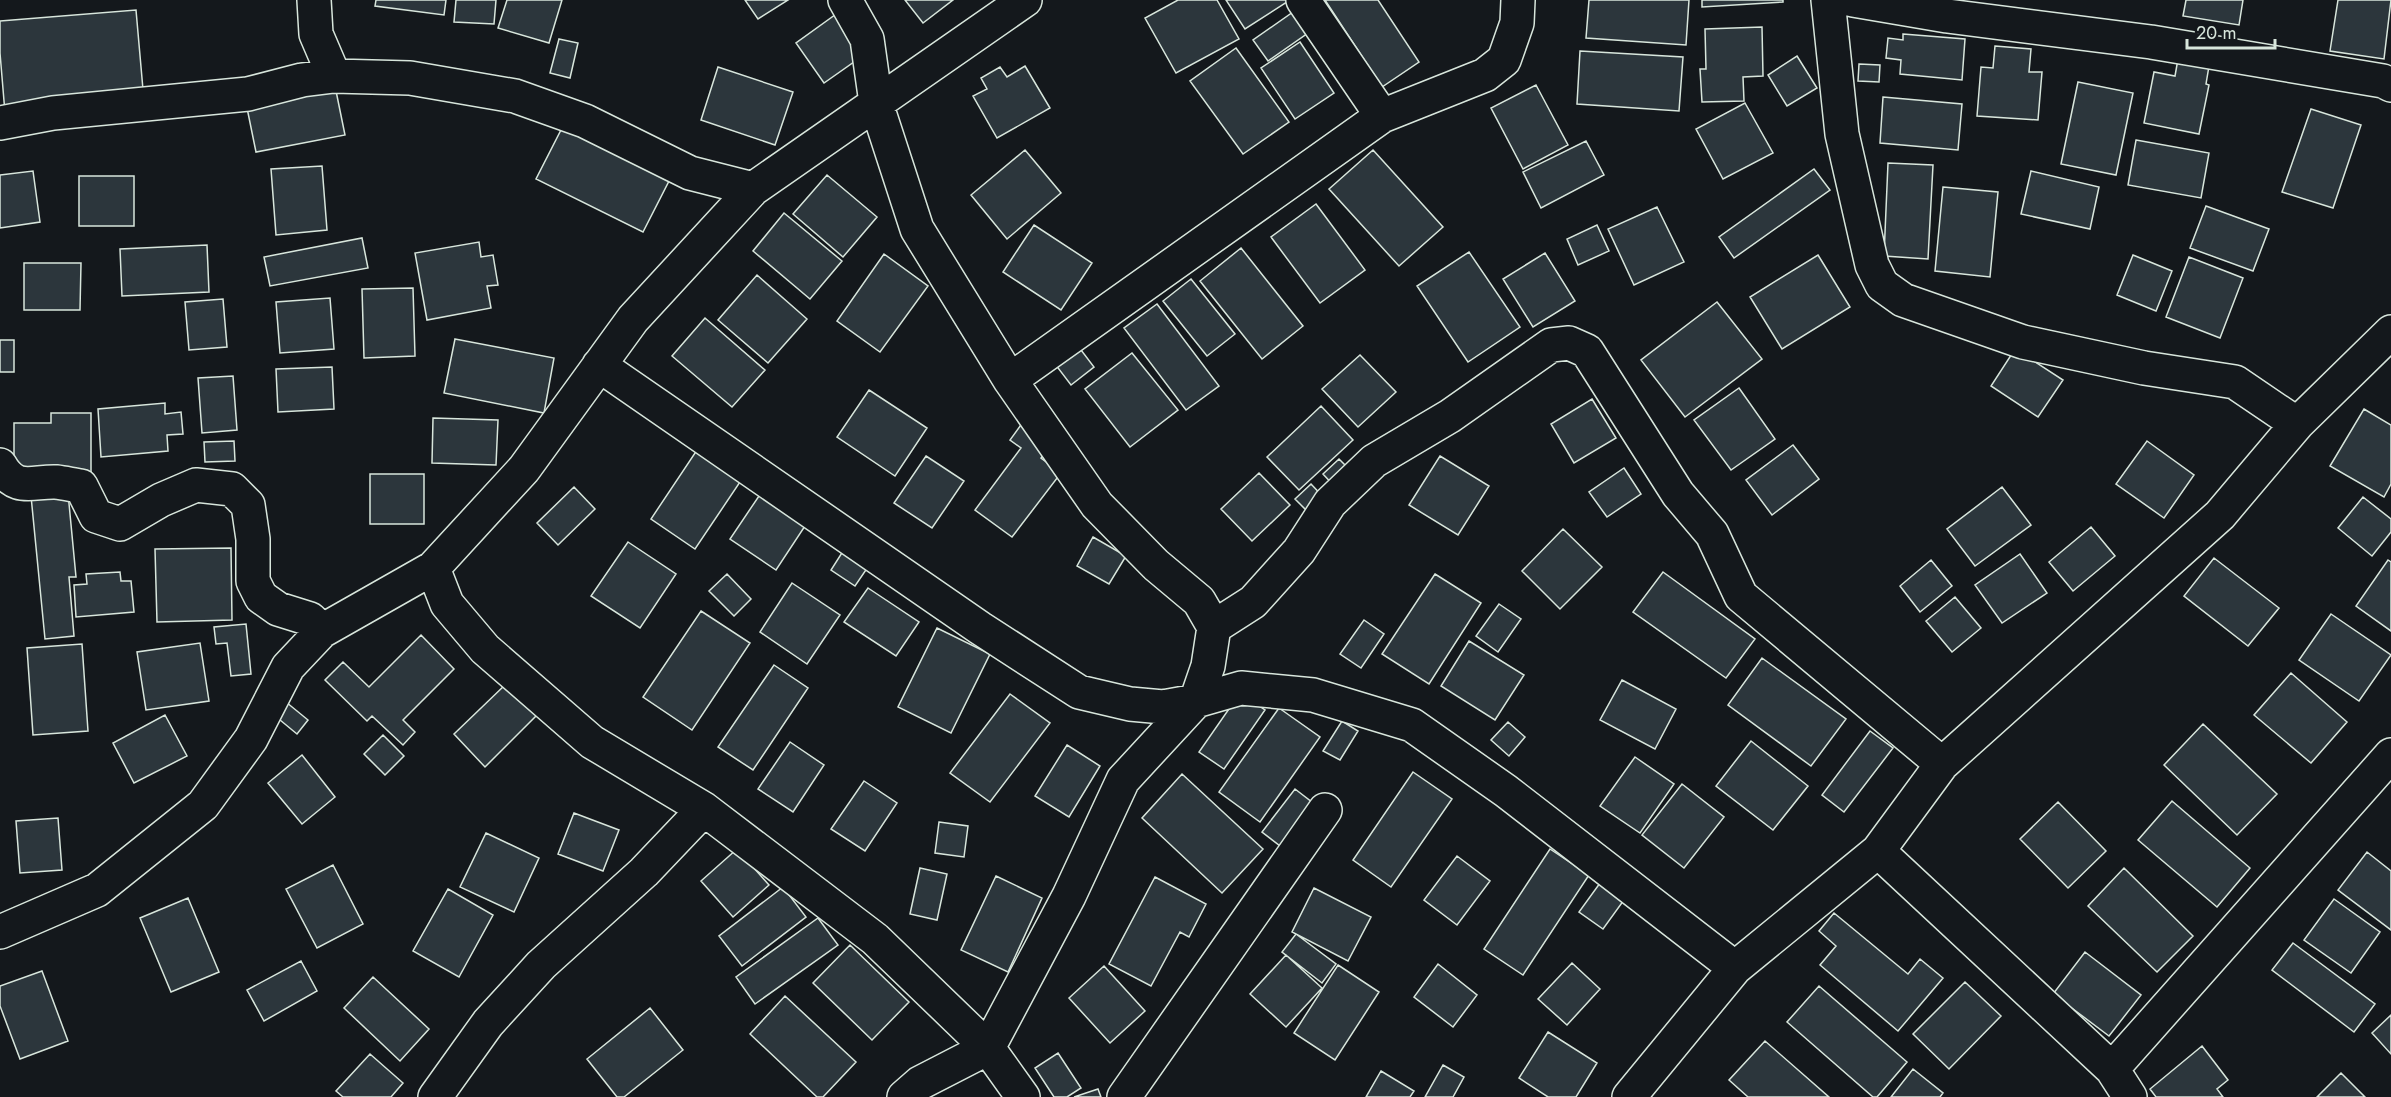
<svg xmlns="http://www.w3.org/2000/svg" width="2391" height="1097" font-family="Jost,sans-serif">
<rect width="100%" height="100%" fill="#14181c"/>
<!-- building -->
<path fill="#2c363c" stroke="#d8e6dc" stroke-width="1.5" d="M376,0H446L444,15L375,6Z
M456,0H496L494,24L454,22Z
M507,0H562L549,43L498,28Z
M745,0H788L758,19Z
M905,0H953L923,23Z
M1178,0H1217L1239,39L1176,73L1145,18Z
M1226,0H1290L1245,29Z
M1325,0H1378L1419,62L1382,87Z
M1589,0H1689L1686,45L1586,38Z
M1702,0H1783V2L1702,7Z
M2186,0H2243L2239,25L2183,16Z
M2338,0H2391L2384,59L2330,51Z
M1303,5L1318,26L1268,61L1253,40Z
M136,10L144,101L5,113L0,53V21Z
M839,12L868,52L824,83L796,43Z
M1762,27L1763,76L1743,77L1744,101L1702,102L1700,69H1706L1705,29Z
M1903,34L1965,39L1962,80L1900,74L1901,60L1886,58L1888,38L1903,40Z
M559,39L578,43L570,78L550,73Z
M1300,42L1334,93L1295,119L1261,68Z
M1995,46L2031,49L2029,72H2042L2038,120L1977,116L1981,67L1993,68Z
M1236,48L1289,122L1243,154L1190,81Z
M1580,51L1683,57L1679,111L1577,104Z
M1797,56L1817,88L1787,106L1768,75Z
M2178,59L2209,66L2206,84L2209,85L2199,134L2144,123L2154,72L2175,76Z
M1859,64L1880,65L1879,82L1858,81Z
M1025,66L1050,108L997,138L973,96L987,89L981,78L1000,67L1007,77Z
M718,67L793,92L775,145L701,120Z
M2078,82L2133,93L2116,175L2061,164Z
M1536,85L1568,145L1523,169L1491,108Z
M335,86L345,135L256,152L246,103Z
M1883,97L1962,104L1958,150L1880,143Z
M1745,103L1773,153L1723,179L1696,129Z
M2311,109L2361,125L2333,208L2282,192Z
M562,128L669,181L643,232L536,179Z
M2136,140L2209,153L2201,198L2128,185Z
M1586,141L1604,175L1541,208L1523,172Z
M1025,150L1061,193L1007,239L971,195Z
M1373,150L1443,227L1399,266L1329,189Z
M1888,163L1933,165L1928,259L1884,256Z
M322,166L327,230L276,235L271,169Z
M1814,169L1830,190L1734,258L1719,237Z
M33,171L40,222L0,228V175Z
M2031,171L2099,187L2090,229L2021,214Z
M827,175L877,217L843,257L793,214Z
M79,176H134V226H79Z
M1943,187L1998,192L1990,277L1935,271Z
M1316,204L1365,270L1320,303L1271,237Z
M2206,206L2269,229L2253,271L2190,248Z
M1657,207L1684,262L1634,285L1608,229Z
M784,213L842,261L810,299L753,251Z
M1034,225L1092,263L1061,310L1003,272Z
M1597,225L1609,251L1578,265L1567,239Z
M362,238L368,268L270,286L264,257Z
M479,242L481,257L493,255L498,285L487,286L491,308L427,320L415,253Z
M207,245L209,292L122,296L120,249Z
M1241,248L1303,326L1262,359L1200,281Z
M1469,252L1520,327L1468,362L1417,286Z
M1545,253L1575,301L1533,327L1503,279Z
M884,254L928,286L880,352L837,321Z
M1818,255L1850,307L1782,349L1750,297Z
M2133,255L2172,271L2156,311L2117,295Z
M2189,257L2243,278L2220,338L2166,317Z
M24,263H81L80,310H24Z
M757,275L807,319L768,363L718,320Z
M1191,279L1235,334L1207,356L1163,301Z
M413,288L415,356L364,358L362,289Z
M330,298L334,349L280,353L276,302Z
M223,299L227,347L189,350L185,302Z
M1717,302L1762,359L1685,417L1641,360Z
M1157,304L1219,386L1186,410L1124,328Z
M705,318L765,370L732,407L672,356Z
M455,339L554,358L544,413L444,393Z
M0,340H14V372H0Z
M1078,346L1094,367L1071,385L1055,364Z
M2015,349L2063,380L2038,417L1991,386Z
M1132,353L1178,410L1130,447L1085,389Z
M1360,355L1396,392L1358,427L1322,389Z
M332,367L334,409L278,412L276,369Z
M233,376L237,430L202,433L198,378Z
M1739,388L1775,439L1731,470L1694,420Z
M869,390L927,428L895,476L837,437Z
M1592,399L1616,438L1574,463L1551,424Z
M165,403V414L181,412L183,434L167,435L168,451L101,457L98,409Z
M1321,406L1353,440L1299,490L1267,457Z
M2364,409L2391,425V484L2384,497L2330,466Z
M51,413H91V472H14V423H51Z
M433,418L498,420L496,465L432,463Z
M1023,422L1052,443L1041,458L1061,473L1012,537L975,510L1021,448L1010,440Z
M234,441L235,461L205,462L204,442Z
M2147,441L2194,475L2164,518L2116,484Z
M1793,445L1819,479L1772,515L1746,480Z
M697,450L742,479L695,549L651,519Z
M926,456L964,481L932,528L894,503Z
M1440,456L1489,486L1458,535L1409,505Z
M1339,459L1353,473L1336,488L1323,474Z
M1624,468L1641,494L1607,517L1589,492Z
M1259,473L1290,505L1252,541L1221,509Z
M370,474H424V524H370Z
M1311,484L1327,501L1312,516L1295,499Z
M574,487L595,509L558,545L537,523Z
M2002,487L2031,525L1975,566L1947,529Z
M68,493L76,577H69L74,636L45,639L31,496Z
M761,493L807,523L776,570L730,539Z
M2363,497L2391,519V532L2372,556L2338,528Z
M2091,527L2115,556L2073,591L2049,562Z
M1563,529L1602,567L1560,609L1522,571Z
M1093,537L1126,556L1109,584L1077,566Z
M628,542L676,574L640,628L591,596Z
M231,548L232,620L157,622L155,549Z
M845,548L870,564L855,586L831,570Z
M2020,554L2047,593L2002,623L1975,585Z
M2214,558L2279,608L2248,646L2184,596Z
M1931,560L1952,586L1920,612L1900,586Z
M2388,560L2391,562V631L2356,606Z
M120,572L121,581H131L134,612L76,617L74,585L87,584L86,574Z
M1663,572L1755,639L1726,678L1633,612Z
M727,574L751,599L734,616L709,591Z
M1435,574L1481,603L1429,684L1382,654Z
M792,583L840,615L807,664L760,632Z
M868,588L919,622L896,656L844,622Z
M1955,597L1981,628L1952,652L1926,621Z
M1499,604L1521,619L1498,652L1476,636Z
M701,611L750,643L692,730L643,697Z
M2331,614L2391,655L2359,701L2299,660Z
M1364,620L1384,634L1361,668L1340,654Z
M246,624L251,674L231,676L227,643L216,644L214,627Z
M937,628L990,654L951,733L898,707Z
M421,635L454,669L403,720L415,732L403,745L372,716L367,721L325,680L343,662L369,687Z
M1469,641L1524,675L1495,720L1441,686Z
M200,643L209,701L146,710L137,652Z
M82,644L88,731L33,735L27,648Z
M1762,658L1846,719L1811,766L1728,705Z
M774,665L808,688L753,770L718,747Z
M2291,673L2347,722L2311,763L2254,715Z
M1622,680L1676,709L1655,749L1600,720Z
M506,684L537,715L485,767L454,734Z
M1240,693L1265,710L1224,769L1199,752Z
M1010,694L1050,723L990,802L950,773Z
M286,702L308,720L297,734L274,715Z
M1279,708L1320,737L1260,822L1219,792Z
M165,715L187,756L134,783L113,743Z
M1342,721L1358,731L1340,760L1323,751Z
M1508,722L1525,737L1509,756L1491,740Z
M2203,724L2277,794L2237,835L2164,765Z
M1870,731L1893,748L1844,812L1822,795Z
M383,735L404,756L385,775L364,754Z
M1751,741L1808,786L1773,830L1716,786Z
M790,742L824,765L793,812L758,789Z
M1067,745L1100,766L1069,817L1035,796Z
M302,755L335,797L302,824L268,783Z
M1635,757L1674,784L1640,833L1600,806Z
M1413,772L1452,799L1391,887L1353,860Z
M1182,774L1263,849L1222,893L1142,818Z
M864,781L897,803L865,851L831,829Z
M1682,784L1724,817L1684,868L1642,835Z
M1295,789L1317,806L1284,849L1262,832Z
M2172,801L2250,868L2217,907L2138,840Z
M2058,802L2106,851L2068,888L2020,839Z
M574,813L619,830L603,871L558,854Z
M58,818L62,870L20,873L16,821Z
M939,822L968,826L964,857L935,853Z
M486,833L539,858L514,912L460,887Z
M737,849L769,885L733,917L701,881Z
M1550,849L1589,875L1523,975L1484,949Z
M2367,852L2391,871V930L2338,890Z
M1457,856L1490,881L1457,925L1424,900Z
M333,865L363,924L317,948L286,889Z
M920,868L947,874L937,920L910,914Z
M2124,868L2193,936L2157,972L2088,906Z
M996,876L1042,898L1008,972L961,950Z
M1155,877L1206,904L1189,937L1180,932L1151,986L1109,964Z
M1600,883L1624,900L1603,929L1579,912Z
M783,887L806,917L742,966L719,936Z
M1314,888L1371,917L1348,961L1292,932Z
M448,889L493,915L459,977L413,951Z
M188,898L219,972L171,992L140,918Z
M2334,899L2380,932L2351,973L2304,940Z
M1834,913L1908,974L1920,959L1943,978L1898,1031L1820,965L1836,946L1819,931Z
M818,918L838,945L755,1004L736,977Z
M1296,934L1336,964L1322,983L1282,952Z
M2293,943L2375,1004L2354,1032L2272,970Z
M850,945L909,1002L872,1040L813,983Z
M2085,952L2141,995L2109,1036L2053,994Z
M1286,955L1322,988L1286,1027L1250,994Z
M301,961L317,991L264,1021L247,990Z
M1572,963L1600,989L1567,1025L1538,999Z
M1438,964L1477,995L1453,1027L1414,997Z
M1338,965L1379,992L1335,1060L1294,1033Z
M1104,966L1145,1011L1110,1043L1069,998Z
M42,971L68,1041L20,1059L0,1006V986Z
M373,977L429,1029L400,1061L344,1008Z
M1965,982L2001,1016L1949,1069L1913,1034Z
M1819,986L1907,1062L1877,1097H1873L1787,1022Z
M785,996L856,1062L823,1097H817L750,1034Z
M650,1008L683,1050L624,1097H617L587,1059Z
M2391,1015V1054L2372,1033Z
M1548,1032L1597,1063L1576,1097H1548L1519,1078Z
M1765,1041L1829,1097H1748L1729,1080Z
M2202,1046L2228,1080L2217,1089L2223,1097H2156L2150,1089Z
M1058,1053L1081,1088L1067,1097H1054L1035,1068Z
M370,1054L403,1083L391,1097H343L336,1091Z
M1443,1065L1464,1077L1453,1097H1425Z
M1913,1069L1943,1093L1940,1097H1891Z
M1381,1071L1414,1091L1410,1097H1366Z
M2341,1073L2365,1097H2317Z
M1098,1089L1101,1097H1074Z"/>
<g fill="none" stroke-linecap="round" stroke-linejoin="round">
<defs>
<path id="minor" d="M314,0L316,34L334,76
M845,0L867,39L876,103L917,229L1010,380L1097,505L1156,565L1199,601L1214,627
M1303,0L1382,116
M1828,0L1842,134L1872,265L1882,285L1903,300L2023,342L2144,368L2235,382L2297,424
M1853,0L1947,16L2151,42L2383,81L2391,85
M0,123L53,113L248,94L302,80L334,76L410,78L515,96L585,121L690,173L753,189
M599,365L980,628L1079,692L1130,704L1163,707L1196,701L1241,688L1313,695L1412,725L1506,791L1735,968
M1010,380L1382,116L1485,75L1504,60L1517,23L1518,0
M0,465C16,493 32,481 56,482C65,483 73,485 81,486L96,516L120,524L161,500L196,485L232,489L248,505L253,539V581L261,597L278,609L310,619L322,631
M433,568L447,604L485,649L592,742L704,809L875,939L988,1048L1023,1097
M1878,851L2112,1069L2130,1097
M0,932L97,890L203,805L251,739L288,667L322,631L433,568L524,469L633,319L753,189L1025,0
M2112,1069L2391,755
M435,1097L488,1023L541,965L644,872L704,809
M904,1097L920,1083L988,1048L1069,896L1123,780L1196,701L1208,666L1214,627L1253,602L1299,551L1330,503L1374,461L1450,416L1551,345L1569,343L1587,351L1678,494L1712,534L1741,596L1942,764
M1124,1097L1325,810
M1629,1097L1735,968L1878,851L1942,764L2220,515L2297,424L2391,332"/>
</defs>
<!-- minor casing -->
<use href="#minor" stroke="#d8e6dc" stroke-width="36"/>
<!-- minor -->
<use href="#minor" stroke="#14181c" stroke-width="33"/>
</g>
<!-- scale -->
<path d="M2187 39v9h88v-9" fill="none" stroke="#d8e6dc" stroke-width="3"/>
<text x="2196" y="39" font-size="18" fill="#d8e6dc" stroke="#14181c" stroke-width="4.5" paint-order="stroke">20 m</text>
</svg>
